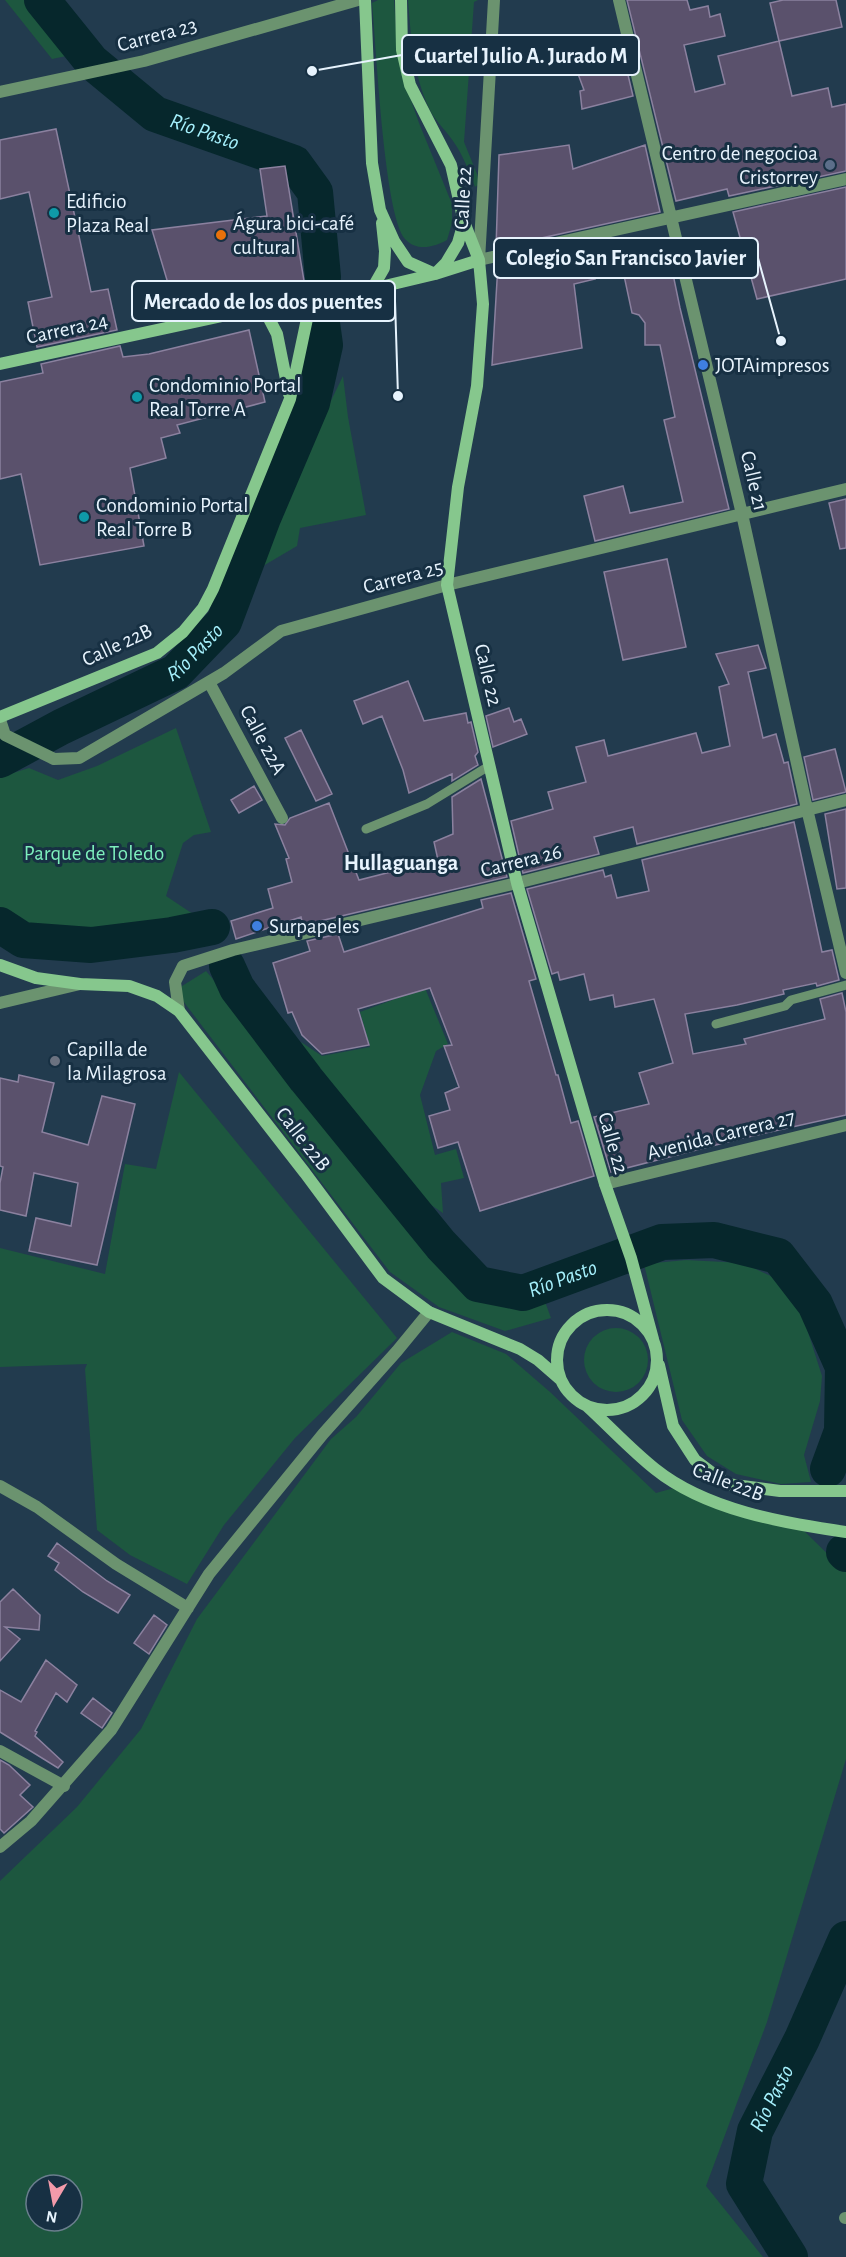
<svg xmlns="http://www.w3.org/2000/svg" width="846" height="2257" font-family="'Alegreya Sans',sans-serif">
<rect width="100%" height="100%" fill="#223b4e"/>
<!-- green -->
<path fill="#1d573f" fill-rule="evenodd" d="M5,0H28L76,54L52,59Z
M378,0H394L397,46L405,83L419,123L452,204V223L447,240C434,247 417,252 405,239C384,215 376,43 372,3Z
M408,0H478L474,2L464,142L477,174L479,184L475,187C469,171 463,155 453,141C446,130 434,120 429,108C413,74 411,37 408,0Z
M343,376L348,417L366,515L300,528L297,546L263,566L307,450Z
M176,728L211,832L194,835L183,843L166,896L199,918L188,927L123,934L63,932L21,927L0,915V777L29,768L58,780L97,766Z
M206,971L440,1245L478,1284L523,1293L540,1288L551,1318L505,1331L439,1307L390,1272L180,997L182,986Z
M425,988L448,1044L436,1051L420,1095L435,1155L456,1149L464,1178L441,1183L443,1213L403,1186L326,1093L301,1042L322,1056L370,1047L360,1012Z
M179,1072L397,1338L295,1438L224,1525L187,1584L130,1555L97,1530L85,1369L87,1364L0,1367V1248L105,1274L125,1164L156,1169Z
M686,1260L743,1263L779,1280L800,1307L822,1376L820,1401L804,1455L811,1482L781,1484L736,1474L707,1456L682,1420L644,1264Z
M584 1360a32 32 0 1 1 64 0a32 32 0 1 1-64 0Z
M452,1332L506,1354L550,1392L656,1493L681,1486L798,1525L846,1572V1759L767,2022L706,2186L763,2257H0V1881L77,1807L141,1729L197,1619L331,1439L356,1417L401,1363ZM36,2185H72V2221H36Z"/>
<g fill="none" stroke-linecap="round" stroke-linejoin="round">
<!-- river -->
<g stroke="#06272c" stroke-width="36">
<path id="s1" d="M42,0L92,62L155,114L294,163L315,192L323,277"/>
<path id="s2" d="M0,760L61,727L176,672L224,622L263,518L312,403L325,345L321,316"/>
<path d="M0,925L23,940L91,945L172,935L212,927"/>
<path id="s3" d="M227,966L237,988L306,1079L441,1245L478,1284L523,1293L662,1242L714,1240L778,1256L815,1304L843,1367L842,1431L828,1469"/>
<path d="M844,1552L846,1554"/>
<path id="s4" d="M790,2257L744,2184L755,2131L802,2039L846,1939"/>
</g>
</g>
<!-- building -->
<path fill="#5a516c" stroke="#8b819f" stroke-width="1.5" d="M627,0H687L690,10L708,6L710,17L720,14L725,36L684,45L695,92L725,84L718,56L779,41L792,96L828,88L832,107L846,104V171L729,196L727,189L676,201Z
M783,0H836L842,27L779,41L770,3Z
M619,37L633,96L582,109L580,91L584,90L568,47Z
M56,129L91,292L108,289L117,330L37,347L28,302L52,297L29,192L0,199V140Z
M569,145L573,169L645,145L660,212L496,248L499,155Z
M285,166L305,287L239,298L238,292L176,310L152,230L267,216L260,169Z
M846,187V279L757,299L733,212Z
M667,245L680,308L729,509L595,541L584,496L623,486L630,513L683,502L664,420L675,417L660,345H645V323L639,315L632,313L619,252Z
M585,257L595,279L574,284L582,348L492,365L498,264L522,259L523,266Z
M249,330L265,402L177,425L180,433L161,438L166,458L130,468L144,546L40,565L21,474L0,479V382L43,373L41,364L120,346L123,357L149,354Z
M846,499V548L840,549L829,503Z
M667,559L686,647L623,660L604,572Z
M758,645L766,668L748,672L763,738L776,734L784,763L788,762L797,804L637,844L633,827L594,837L599,854L523,873L511,821L553,809L548,792L586,782L576,747L604,740L608,756L696,733L702,753L730,746L719,687L729,684L716,654Z
M408,681L424,721L466,713L468,723L471,722L478,752L475,756L478,765L452,781V774L409,793L403,770L382,716L363,724L354,701Z
M509,708L514,722L521,719L527,734L493,747L486,716Z
M301,730L332,794L316,801L285,738Z
M835,749L846,792L813,800L804,757Z
M481,779L507,877L303,925L301,917L236,939L231,921L273,908L268,889L292,882L286,859L289,858L275,824L285,825L290,818L329,803L359,880L438,860L434,842L453,834L452,797Z
M254,786L262,800L239,813L231,800Z
M846,809V888L837,889L825,814Z
M794,822L822,952L832,950L839,980L817,986L816,983L783,990L784,994L737,1005L685,1014L693,1054L746,1044L744,1039L825,1019L820,999L842,993L846,1012V1115L739,1139L611,1172L594,1117L649,1104L639,1073L673,1063L654,999L615,1007L613,995L590,1000L584,974L560,980L558,972L552,974L527,889L603,870L605,877L611,875L617,898L649,891L642,860Z
M511,893L536,979L529,981L556,1075H558L571,1123L578,1121L594,1176L480,1211L458,1142L438,1148L429,1116L450,1110L445,1093L459,1087L444,1046L452,1045L430,988L358,1009L369,1045L322,1054L302,1035L292,1012L288,1013L273,963L310,951L307,941L338,934L344,952L483,908L481,900Z
M19,1075L54,1083L42,1132L88,1145L102,1096L135,1104L97,1265L29,1251L36,1218L71,1226L78,1183L34,1173L26,1216L0,1210V1183L3,1167L0,1166V1078L18,1082Z
M57,1543L107,1581L130,1595L118,1613L83,1592L55,1570L59,1563L48,1556Z
M13,1589L40,1615L39,1630L5,1627L20,1639L0,1661V1602Z
M154,1615L167,1625L149,1654L134,1643Z
M46,1660L77,1685L67,1702L56,1693L35,1731L37,1732L35,1736L63,1762L58,1768L0,1732V1690L21,1702Z
M93,1698L112,1713L102,1728L81,1713Z
M0,1760L9,1765L30,1785L20,1795L33,1807L4,1833L0,1829Z"/>
<g fill="none" stroke-linecap="round" stroke-linejoin="round">
<!-- lane -->
<path stroke="#6b936f" stroke-width="9" d="M366,829L427,804L489,766
M716,1024L785,1006L791,1000L846,985"/>
<!-- street -->
<path stroke="#6b936f" stroke-width="12" d="M494,0L479,260L846,179
M619,0L742,514L807,809L846,973
M0,92L144,61L358,0
M209,682L282,818
M0,720L5,735L54,759L79,758L224,673L281,631L447,585L846,489
M0,1003L80,984
M179,1011L175,982L183,966L233,950L517,883L846,800
M605,1184L846,1125
M0,1486L37,1507L116,1564L188,1608
M0,1751L64,1786
M0,1847L31,1821L111,1730L209,1574L323,1434L397,1351L429,1312
M845,2218H846"/>
<!-- secondary -->
<path stroke="#86c78d" stroke-width="12" d="M365,0L372,163L380,210L394,241L408,262L435,274L446,263L458,243L464,222L451,165L410,85L402,50L401,0
M464,222L479,260L483,304L477,386L458,487L447,585L517,883L605,1184L631,1258L653,1339
M372,289L384,268L385,251L382,223
M263,307L277,334L289,394
M0,364L263,307L372,289L435,274L479,260
M0,717L157,653L183,632L203,608L213,589L290,399L311,300
M0,965L36,978L80,984L129,986L157,996L179,1011L305,1173L383,1278L429,1312L520,1349L538,1360L561,1380
M557 1360a50 50 0 1 1 100 0a50 50 0 1 1-100 0Z
M659,1365L673,1426L695,1460L727,1484L780,1491H846
M587,1406C610,1427 631,1450 655,1469C706,1510 783,1523 846,1532"/>
</g>
<!-- markers -->
<circle fill="#5c6f8a" stroke="#173043" stroke-width="2" cx="830" cy="165" r="6"/>
<g fill="#0f9aa8" stroke="#173043" stroke-width="2">
<circle cx="54" cy="213" r="6"/>
<circle cx="137" cy="397" r="6"/>
<circle cx="84" cy="517" r="6"/>
</g>
<circle fill="#e8710a" stroke="#173043" stroke-width="2" cx="221" cy="235" r="6"/>
<g fill="#3f7fe0" stroke="#173043" stroke-width="2">
<circle cx="703" cy="365" r="6"/>
<circle cx="257" cy="926" r="6"/>
</g>
<circle fill="#6b7280" stroke="#173043" stroke-width="2" cx="55" cy="1061" r="6"/>
<g text-anchor="middle" dominant-baseline="central" stroke-width="6" stroke-linejoin="round" paint-order="stroke">
<!-- street labels -->
<g font-size="21" fill="#e7f3fd" stroke="#173043">
<text transform="translate(157 35) rotate(-15)">Carrera 23</text>
<text transform="translate(463 198) rotate(-87)">Calle 22</text>
<text transform="translate(67 329) rotate(-12)">Carrera 24</text>
<text transform="translate(754 481) rotate(77)">Calle 21</text>
<text transform="translate(403 577) rotate(-15)">Carrera 25</text>
<text transform="translate(117 645) rotate(-25)">Calle 22B</text>
<text transform="translate(488 675) rotate(77)">Calle 22</text>
<text transform="translate(263 740) rotate(62)">Calle 22A</text>
<text transform="translate(521 861) rotate(-14)">Carrera 26</text>
<text transform="translate(721 1135) rotate(-14)">Avenida Carrera 27</text>
<text transform="translate(303 1139) rotate(52)">Calle 22B</text>
<text transform="translate(613 1143) rotate(74)">Calle 22</text>
<text transform="translate(728 1482) rotate(21)">Calle 22B</text>
</g>
<!-- poi labels -->
<g font-size="21" fill="#e7f3fd" stroke="#173043" text-anchor="start">
<text x="818" y="153" text-anchor="end">Centro de negocioa<tspan x="818" dy="24">Cristorrey</tspan></text>
<text x="66" y="201">Edificio<tspan x="66" dy="24">Plaza Real</tspan></text>
<text x="233" y="223">Águra bici-café<tspan x="233" dy="24">cultural</tspan></text>
<text x="715" y="365">JOTAimpresos</text>
<text x="149" y="385">Condominio Portal<tspan x="149" dy="24">Real Torre A</tspan></text>
<text x="96" y="505">Condominio Portal<tspan x="96" dy="24">Real Torre B</tspan></text>
<text x="269" y="926">Surpapeles</text>
<text x="67" y="1049">Capilla de<tspan x="67" dy="24">la Milagrosa</tspan></text>
</g>
<!-- park labels -->
<g font-size="21" fill="#7deebc" stroke="#173043">
<text x="94" y="853">Parque de Toledo</text>
</g>
<!-- water labels -->
<g font-size="22" font-style="italic" fill="#a5f0fc" stroke="#173043">
<text stroke="none"><textPath href="#s1" startOffset="214">Río Pasto</textPath></text>
<text stroke="none"><textPath href="#s2" startOffset="224">Río Pasto</textPath></text>
<text stroke="none"><textPath href="#s3" startOffset="494">Río Pasto</textPath></text>
<text stroke="none"><textPath href="#s4" startOffset="177">Río Pasto</textPath></text>
</g>
<!-- neighbourhood labels -->
<g font-size="22" font-weight="bold" fill="#e7f3fd" stroke="#173043">
<text x="401" y="863">Hullaguanga</text>
</g>
</g>
<!-- callouts -->
<path fill="none" stroke="#e7f3fd" stroke-width="2" d="M312 71L402 55M781 341L758 258M398 396L395 301"/>
<g fill="#e7f3fd" stroke="#173043" stroke-width="2">
<circle cx="312" cy="71" r="6"/>
<circle cx="781" cy="341" r="6"/>
<circle cx="398" cy="396" r="6"/>
</g>
<g fill="#173043" stroke="#e7f3fd" stroke-width="2">
<rect x="402" y="35" width="237" height="40" rx="6"/>
<rect x="494" y="238" width="264" height="40" rx="6"/>
<rect x="132" y="281" width="263" height="40" rx="6"/>
</g>
<g font-size="22" text-anchor="middle" font-weight="bold" fill="#e7f3fd">
<text x="521" y="63">Cuartel Julio A. Jurado M</text>
<text x="626" y="265">Colegio San Francisco Javier</text>
<text x="263" y="309">Mercado de los dos puentes</text>
</g>
<!-- north arrow -->
<g transform="translate(54 2203) rotate(190)"><circle r="28" fill="#173043" stroke="#6a7e8d" stroke-width="1.5"/>
<path d="M0-4.5L10 22L0 15L-10 22Z" fill="#f39aaa"/>
<text y="-9" font-size="16" font-weight="bold" text-anchor="middle" fill="#e7f3fd">N</text>
</g>
</svg>
